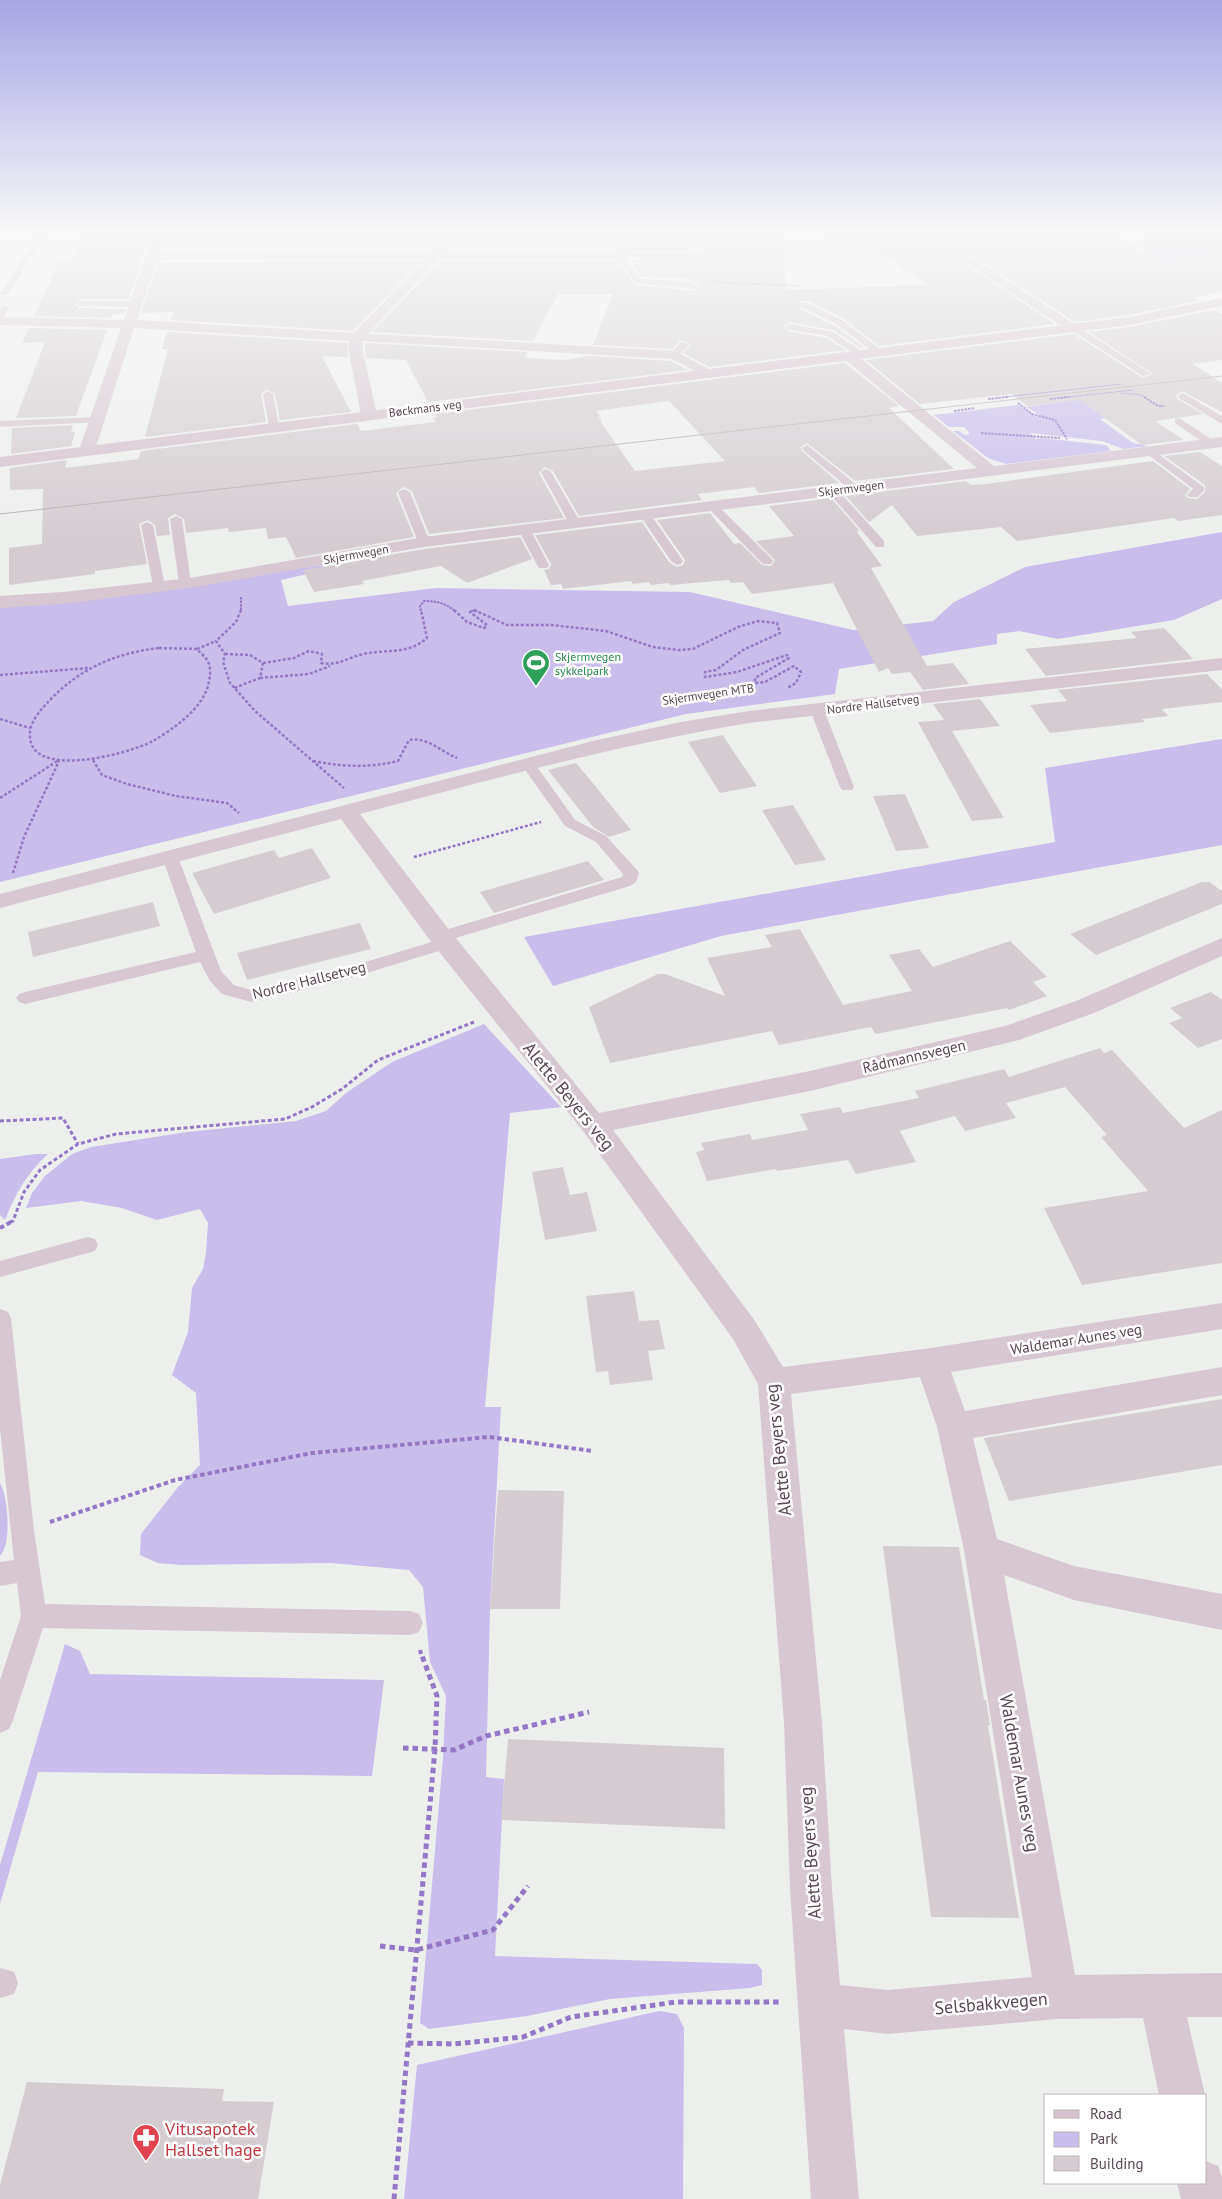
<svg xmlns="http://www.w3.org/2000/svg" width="1222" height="2199" font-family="'PT Sans',sans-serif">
<rect width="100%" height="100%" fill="#edefed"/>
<!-- green -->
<path fill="#c8bdeb" d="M1188,229H1222V254L1175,264L1075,270L1089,261L1146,250L1142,237Z
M1097,397L1110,417L1100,419L1133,443L1148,446L1123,449L1102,441L1030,433L1036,439L1041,438L1106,445L1111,451L1006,464L988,458L953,431H959L965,435L970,434L964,427H949L934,415L1018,405L1037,417L1040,415L1026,407Z
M1222,532V599L1174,620L1058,639L1019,631L997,634V644L839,669L835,694L686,714L0,882V607L324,565L316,572L281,580L288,606L436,588L690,592L853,630L933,621L954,602L1025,567Z
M1222,739V845L721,936L553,986L524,937L1055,842L1045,768Z
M484,1024L561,1107L510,1113L485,1407H501L490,1609L486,1777L504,1779L495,1956L757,1964L762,1970V1985L750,1988L610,1999L527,2016L429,2029L420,2023L443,1758L446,1696L430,1662L423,1587L409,1570L331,1563L182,1565L158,1563L140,1555L141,1534L178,1487L200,1465L196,1393L172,1375L188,1332L192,1288L203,1269L206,1253L208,1223L200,1209L157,1220L122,1208L81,1201L26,1208L32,1193L45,1176L72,1154L91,1147L187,1132L296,1121L326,1111L346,1093L392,1062Z
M36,1154H48C27,1173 15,1194 5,1220L0,1215V1159Z
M0,1483C8,1495 12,1545 0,1556Z
M65,1644L80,1651L90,1674L384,1680L372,1776L38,1772L0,1904V1865Z
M659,2011L677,2014L684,2028L683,2199H404L417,2065Z"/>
<!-- building -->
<path fill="#d4ccd1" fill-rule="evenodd" d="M105,229H153L129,299H81L75,304L78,308L126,309L124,314H113L111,318L34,316L59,261L70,260L82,238L101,237Z
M169,229H236V231L359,229L356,235H428L429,231H450L431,250H162Z
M555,229H722L733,239L741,235L735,229H781L786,290L928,285L857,238L903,233L909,229H913L1055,324L879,346L843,318L808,301H801L800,309L835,326L865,348H861L833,330L789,322L785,325L787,331L826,338L846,350L709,367L683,353L691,344L681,340L673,349L593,345L613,294H558L533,341L372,332L440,261H618L635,285L695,291L701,285L689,279L641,277L630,260H687L710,255L719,250L715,241L702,239L696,244L703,247L684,251H628L625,250L623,234L616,230L611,234L614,250H509L517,238L509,234L501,241L498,250H450L468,231Z
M931,229H1117V236L1165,264L1222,252V291L1193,298L1198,301L1129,315L1075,322Z
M421,261L353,331L171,320L174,312L141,313L158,262Z
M1214,310L1222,314V360L1193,364L1222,383V412L1182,391L1176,395L1177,399L1203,414L1155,421L1184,440L1142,445L1080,400L1027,406L1012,394L920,404L866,360L1074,334L1143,378L1153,374L1089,332L1129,327Z
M29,328L107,330L76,416L16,418L45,342L22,343Z
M167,332L347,343L348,357L322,356L351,412L280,420L275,394L267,389L261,394L266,422L145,437L168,349H162Z
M365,343L527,352L525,358L566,360L589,356L671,361L688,370L428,402L406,360L366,358Z
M845,363L899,406L889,408L954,469L855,481L807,443L800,447L802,451L839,483L759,493L754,487L698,494L702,500L579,516L553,471L545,467L539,473L564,518L429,534L412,491L403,487L396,493L414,537L296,558L286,537L268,539L266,528L229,532L228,528L186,533L184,519L175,514L168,518L170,535L157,536L155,525L148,520L139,524L147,564L95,571V574L9,585V548L42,544L43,489L10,490V468L67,460L65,468L138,459L141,451L357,424L361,431L436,422L433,418H437L435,414ZM669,401L725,461L635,471L600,421H602L598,417L600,416L596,411Z
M73,425L71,432H75L71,446L11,454L12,428Z
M1200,452L1222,466V515L1178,521L1174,518L1017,541L1001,527L917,536L892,505L869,522L846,496L966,481L971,485L986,484L1153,461L1190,489L1185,495L1188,498L1197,499L1205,492V485L1164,456Z
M831,498L859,530L857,532L882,566L871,568L927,666L953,663L969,684L923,690L910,672L892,674L888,668L879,672L833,583L752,594L743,582L731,583L729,580L670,585L668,583L651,585L649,582L633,584L631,581L563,589L561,584L551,585L544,570L549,569L551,564L535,535L642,522L669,562L677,567L683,565L685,560L657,520L710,513L734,544L740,543L762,565L771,566L775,560L756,541L794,536L769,506Z
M520,537L532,559L467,583L441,566L362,581L364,584L314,592L303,570L424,549Z
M1164,628L1193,659L1046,676L1025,649L1137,638L1131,632Z
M1207,674L1222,689V702L1162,709L1168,716L1142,719L1145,722L1050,733L1030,705L1067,701L1058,690Z
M980,699L1000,726L952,731L1004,818L972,821L918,722L944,720L933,704Z
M723,735L729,745L757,786L720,793L688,742Z
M576,763L587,776L631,830L609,837L593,827L548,770Z
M905,794L929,848L896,851L873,796Z
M793,805L826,860L795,865L762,810Z
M312,848L331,878L214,914L192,873L274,850L279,858Z
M588,861L604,880L494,913L480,892Z
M1202,882H1209L1222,891V904L1096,955L1070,934Z
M153,902L160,926L33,957L28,932Z
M360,923L371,949L247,980L237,953Z
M800,929L843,1005L912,991L889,955L919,949L933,967L1010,941L1047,977L1033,982L1047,996L1009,1010L1007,1008L876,1034L871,1027L779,1045L772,1031L610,1063L589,1007L658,974H665L725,996L707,958L772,947L765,935Z
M1211,992L1222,1000V1039L1198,1048L1169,1023L1182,1018L1170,1008Z
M1100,1048L1104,1053L1112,1050L1184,1128L1222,1110V1263L1082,1285L1044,1208L1148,1191L1101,1137L1107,1135L1065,1087L1006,1103L1016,1118L965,1131L955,1116L900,1131L916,1162L856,1174L848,1160L777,1171L776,1169L707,1181L696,1152L704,1150L701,1143L750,1134L752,1140L808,1130L800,1114L840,1107L843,1113L919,1098L915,1091L1004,1069L1009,1077Z
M563,1167L570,1195L587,1192L597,1231L545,1240L532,1172Z
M634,1291L639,1321L659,1320L665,1349L648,1351L653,1380L610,1385L608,1371L596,1372L586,1296Z
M1222,1399V1465L1009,1501L984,1438Z
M498,1490L564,1491L560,1609H490Z
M883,1546L959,1547L984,1700H986L990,1725H988L1019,1918L931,1917Z
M508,1739L724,1748L725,1829L501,1820Z
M27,2082L224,2089L222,2101L274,2102L258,2199H0V2185Z"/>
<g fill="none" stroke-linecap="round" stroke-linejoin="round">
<!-- path-far5 -->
<path stroke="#9478c6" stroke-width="1" stroke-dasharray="2 1" stroke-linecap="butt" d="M713,281C742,286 770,283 799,286
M1121,393L1141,395L1146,398
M996,398L1122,384
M1059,398L1133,390"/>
<!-- path-far4 -->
<path stroke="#9478c6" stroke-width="2" stroke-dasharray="2.5 1" stroke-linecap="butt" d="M1144,397L1158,406H1164
M988,399L1008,397
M1050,399L1070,397
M1018,403L1032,414L1055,420L1067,439
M954,411L975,408
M981,433L1060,438
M241,597V611
M421,611L420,606L424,601C437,601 445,603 455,611
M471,611H477"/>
<!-- path-far3 -->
<path stroke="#9478c6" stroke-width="2.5" stroke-dasharray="3 2" stroke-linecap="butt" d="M241,610L236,622L216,641L225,654L223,662L230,683L255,711L344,788
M454,610L467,622L484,628L487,625L470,612L474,610
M474,610L507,625H551L606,631L653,647L678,650L693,649L738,627L758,621L777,623L780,633L743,650L716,670L705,672V677L737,672L787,655L789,658L755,678V683L765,682L794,666L801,672L796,683L787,688
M159,648L197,649C200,653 205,656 207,660C212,668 210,677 208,686C201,710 173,729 153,741C131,753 27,782 30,733C30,722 41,709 49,701C79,669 115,653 159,648Z
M197,649L216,641
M225,654L250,655L263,663L260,678L234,688
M263,663L294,658L309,651L322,654L321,663C339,666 346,658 363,654C386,649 408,655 427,638L421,610
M0,675L89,668
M260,678L309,674L330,666
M0,719L30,728
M93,760L102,775L127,784L176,796L227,803L239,813
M313,761C343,767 369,768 398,761L409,740C428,737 440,751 457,758
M0,798L59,760
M414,857L541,822
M13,873L24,837L59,761"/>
<!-- path-far2 -->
<path stroke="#9478c6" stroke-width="3" stroke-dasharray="4 2.5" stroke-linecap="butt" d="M0,1121L63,1118L78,1144
M10,1222L13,1221L24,1192L40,1170L78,1144L116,1134L285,1119L312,1107L342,1089L378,1060L474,1022"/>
<!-- path-far1 -->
<path stroke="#9478c6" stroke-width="4" stroke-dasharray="4.5 3" stroke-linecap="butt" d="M0,1228L13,1221
M50,1522L175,1480L312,1453L489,1437L593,1451
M420,1650L421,1654"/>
<!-- path -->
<path stroke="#9478c6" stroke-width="5" stroke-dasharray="5.5 4" stroke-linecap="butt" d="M403,1748L454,1750L486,1736L589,1712
M380,1946L416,1950L493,1930L528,1886
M408,2043L454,2044L523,2037L571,2017L676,2002H780
M394,2199L435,1749L437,1696L421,1653"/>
<!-- service -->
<path fill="#d6c7d1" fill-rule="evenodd" d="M40,229H48L8,295H2L1,293Z
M724,229H732L739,235L732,237Z
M885,229H907L903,231L827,240L823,238L827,236Z
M617,232L621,234L624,253H684L709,248L698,243L702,241L715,243L717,249C700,264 649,258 626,258L640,279L688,281L699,286L695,289L635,283L619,259L614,245L613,234Z
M508,236L515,238L510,243L504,257H498L502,242Z
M81,301H134L138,304L134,307L78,306L77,304Z
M801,303H807L842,320L884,352L876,354L836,324L801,307Z
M5,305L9,308L3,320L0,321V309Z
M790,324L833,332L863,352L855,354L827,336L787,329V325Z
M1074,325L1077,326L1151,374L1143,376L1071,330L1069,328Z
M681,342L689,344L678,357H672L670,355Z
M268,391L273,394L279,427L274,430L269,427L263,394Z
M1183,393L1222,416V424L1179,398L1178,396Z
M97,417L101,418V422L0,427V421Z
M1179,418L1216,442V446H1208L1175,423V419Z
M807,445L857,485V489H849L803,450L802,448Z
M1150,448L1204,487V491L1197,497H1189L1187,495L1193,489L1146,453V449Z
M546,469L551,472L581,523L579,525L575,526L569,523L541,472Z
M832,487L836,488L884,541V547H876L828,492V488Z
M404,489L410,492L430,542L428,545H420L418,542L398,492Z
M712,503L716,504L771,558L773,561L771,564H763L708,508V504Z
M645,511L649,512L683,561L681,564L677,565L671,561L639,514Z
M176,516L182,519L191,583L185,587L179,583L170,519Z
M147,522L153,525L165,586L159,590L153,586L141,525Z
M524,526L530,529L549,565L547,568H539L537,565L518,529Z
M817,706L824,710L854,787L852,790H842L840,787L810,710Z
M528,760L533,761L575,820L606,836L637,870L639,873L636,882L630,886L452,939L454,943L452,947L347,979L251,1002L222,994L210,981L200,962L25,1004L19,1002L16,998L19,994L25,992L196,952L162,857L170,852L178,857L221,971L234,985L251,990L339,970L435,941L433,937L435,933L622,877L623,874L596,842L565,826L521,764Z
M88,1237L95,1239L98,1245L95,1251L0,1277V1261Z
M0,1309L8,1312L11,1318L34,1531L45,1604L410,1611L419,1614L423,1623L419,1632L410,1635L43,1628L13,1720L9,1729L0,1733V1680L21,1616L17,1583L0,1586V1562L14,1560L0,1429Z
M0,1968L14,1972L18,1983L14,1994L0,1998Z"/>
<!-- minor -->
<path fill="#d6c7d1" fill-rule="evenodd" d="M155,229H167L159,252H432L455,229H467L446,252H626L628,255L622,259H439L368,334L675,351L716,373L709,377L704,376L672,359L363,341L362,347L377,415L369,420L361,415L348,347L349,341L134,328L95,450L87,455L81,453L79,450L121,328L0,325V317L124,320ZM425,259L354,333L137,320L157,260Z
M915,229H928L1081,328L1074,332L1069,331Z
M849,352L854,353L994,466L1222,437V447L424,547L190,588L63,604L0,608V596L63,592L190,578L424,537L977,468L844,359L842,356L844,353Z
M1222,658V670L749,723C617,745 489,780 360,814L450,931L599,1113L810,1071L1005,1026L1076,1001L1222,938V956L1094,1013L1019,1040L810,1091L613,1130L755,1321L783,1367L931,1348L1222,1303V1329L951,1372L965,1411L1222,1367V1395L973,1438L997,1539L1074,1566L1222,1594V1630L1074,1600L1004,1575L1075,1975L1222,1973V2017H1187L1205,2095H1159L1143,2018L1057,2019L888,2034L844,2029L859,2199H811L790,1889L784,1723L758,1384L733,1339L583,1131L432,943L341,819L0,908V894L597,740L681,722L749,711ZM920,1377L937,1427L964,1550L1032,1977L888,1990L840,1985L832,1889L822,1723L791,1394Z
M1206,2161L1218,2166L1222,2177V2199H1181L1177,2183H1206Z"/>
<!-- secondary -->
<path fill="#d5c1cd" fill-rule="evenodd" d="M1222,298V306L1129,325L0,467V457L1129,317Z"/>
<!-- tram -->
<path stroke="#b7afb3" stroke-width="1" d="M0,514L1222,376"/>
</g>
<!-- sky -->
<linearGradient id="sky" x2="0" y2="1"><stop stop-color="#a7a5e4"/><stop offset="0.43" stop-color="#f7f8f7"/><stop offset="1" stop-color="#f7f8f7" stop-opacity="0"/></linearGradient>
<rect width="1222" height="537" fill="url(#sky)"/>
<!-- icons -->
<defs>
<symbol id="stadium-pin" viewBox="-11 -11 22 30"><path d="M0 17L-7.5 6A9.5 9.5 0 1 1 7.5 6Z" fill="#2e9e5b" stroke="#fff"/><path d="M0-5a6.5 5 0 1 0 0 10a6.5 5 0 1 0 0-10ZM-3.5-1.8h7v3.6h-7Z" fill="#fff"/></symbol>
<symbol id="pharmacy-pin" viewBox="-11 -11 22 30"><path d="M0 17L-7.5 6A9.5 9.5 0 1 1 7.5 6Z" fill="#e0444e" stroke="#fff"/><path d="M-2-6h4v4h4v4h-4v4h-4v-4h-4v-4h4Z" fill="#fff"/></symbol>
</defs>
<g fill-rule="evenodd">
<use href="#stadium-pin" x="520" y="647" width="32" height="43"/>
<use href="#pharmacy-pin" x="130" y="2122" width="32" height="43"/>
</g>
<g text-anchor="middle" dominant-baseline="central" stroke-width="5" stroke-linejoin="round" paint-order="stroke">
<!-- far-street labels -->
<g font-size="12" fill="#594753" stroke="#fff">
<text transform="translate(425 408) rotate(-7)">Bøckmans veg</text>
<text transform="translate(851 488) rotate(-7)">Skjermvegen</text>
<text transform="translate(356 554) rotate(-10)">Skjermvegen</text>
<text transform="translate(708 694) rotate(-8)">Skjermvegen MTB</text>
<text transform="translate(873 704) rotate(-7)">Nordre Hallsetveg</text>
</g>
<!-- far-leisure labels -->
<g font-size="12" fill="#27864d" stroke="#fff" text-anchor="start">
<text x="555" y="656">Skjermvegen<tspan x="555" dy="14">sykkelpark</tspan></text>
</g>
<!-- street labels -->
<g font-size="15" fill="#594753" stroke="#fff">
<text transform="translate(309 980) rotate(-14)">Nordre Hallsetveg</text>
<text transform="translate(914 1056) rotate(-13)">Rådmannsvegen</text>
<text transform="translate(1076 1339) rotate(-9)">Waldemar Aunes veg</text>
</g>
<!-- near-street labels -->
<g font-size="18" fill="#594753" stroke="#fff">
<text transform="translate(569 1096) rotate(51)">Alette Beyers veg</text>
<text transform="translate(778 1450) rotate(-96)">Alette Beyers veg</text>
<text transform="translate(1020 1773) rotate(80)">Waldemar Aunes veg</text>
<text transform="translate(810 1853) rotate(-94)">Alette Beyers veg</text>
<text transform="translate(991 2003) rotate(-5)">Selsbakkvegen</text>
</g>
<!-- near-health labels -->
<g font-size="18" fill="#be3a42" stroke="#fff" text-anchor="start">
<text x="165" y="2128">Vitusapotek<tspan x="165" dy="21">Hallset hage</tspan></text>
</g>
</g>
<!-- legend -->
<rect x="1044" y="2094" width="162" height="90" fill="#ffffff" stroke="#bdb5ba"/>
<rect x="1054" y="2110" width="25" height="8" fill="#d5c1cd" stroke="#bdb5ba"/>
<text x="1090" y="2119" font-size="15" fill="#594753">Road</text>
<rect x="1054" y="2132" width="25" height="15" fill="#c8bdeb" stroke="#bdb5ba"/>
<text x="1090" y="2144" font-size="15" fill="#594753">Park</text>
<rect x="1054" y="2156" width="25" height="15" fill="#d4ccd1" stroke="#bdb5ba"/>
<text x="1090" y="2169" font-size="15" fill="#594753">Building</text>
</svg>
